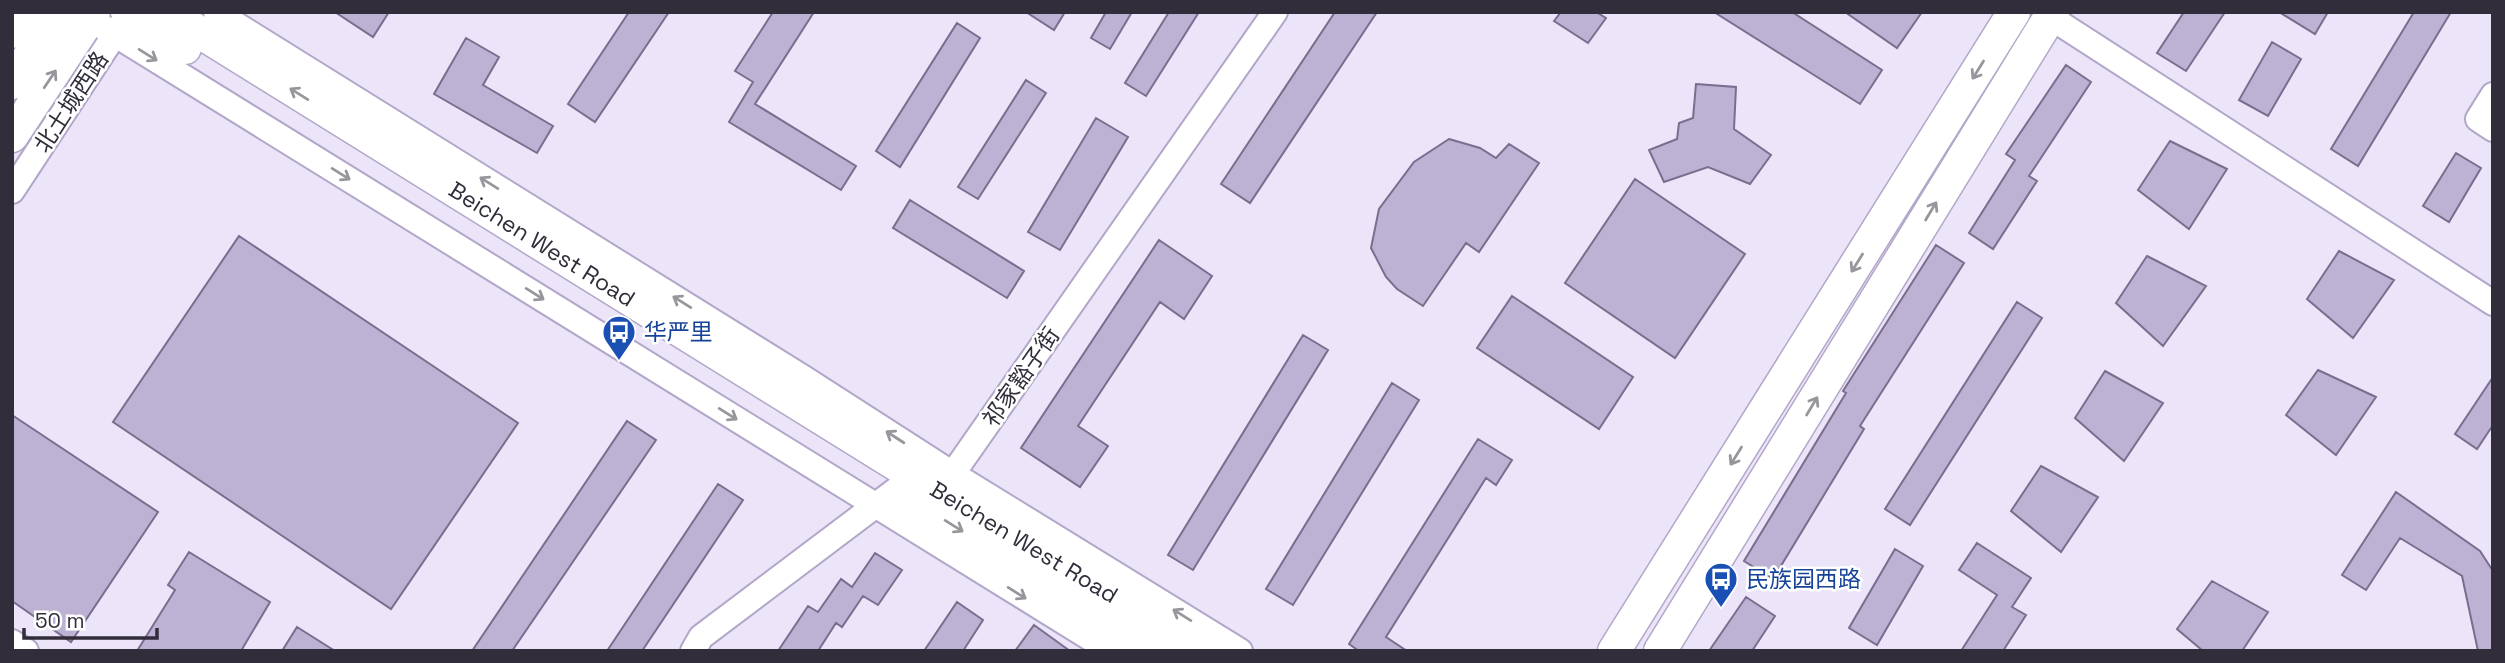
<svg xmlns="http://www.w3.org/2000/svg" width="2505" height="663" font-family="'Space Grotesk','Noto Sans SC',sans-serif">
<rect width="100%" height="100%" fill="#ece5fa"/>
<!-- building -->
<path fill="#bdb2d3" stroke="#796e8d" stroke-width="2" d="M335,12H389L373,37Z
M629,12H669L595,122L568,104Z
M773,12H814L755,104L856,166L841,190L729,122L753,82L735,71Z
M1026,12H1065L1054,30Z
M1106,12H1132L1110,49L1091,38Z
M1169,12H1199L1146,96L1125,83Z
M1335,12H1377L1250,203L1221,184Z
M1561,12H1596L1606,18L1588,43L1554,21Z
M1714,12H1792L1882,70L1860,104Z
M1845,12H1922L1897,48Z
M2184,12H2225L2186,71L2157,53Z
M2279,12H2328L2315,34Z
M2414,12H2451L2358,166L2331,149Z
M957,23L980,38L900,167L876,151Z
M466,38L499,57L483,85L553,126L537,153L434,94Z
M2272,42L2301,59L2268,116L2239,100Z
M2066,65L2091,82L2029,176L2037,181L1993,249L1969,233L2015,160L2006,154Z
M1026,80L1046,93L978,199L958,187Z
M1696,84L1736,87L1734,129L1771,155L1750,184L1708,167L1664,182L1649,150L1677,139L1679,123L1693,118Z
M1096,118L1128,137L1060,250L1028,232Z
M1449,139L1480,148L1496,158L1509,144L1539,163L1479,252L1466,243L1423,306L1397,289L1386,277L1371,248L1379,209L1414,162Z
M2170,141L2227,169L2189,229L2138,190Z
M2456,153L2481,168L2449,222L2423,206Z
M1635,179L1745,254L1675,358L1565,283Z
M910,200L1024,271L1007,298L893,228Z
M239,236L518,423L391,609L113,422Z
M1159,240L1212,276L1184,319L1160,302L1078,426L1108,446L1080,487L1021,448Z
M1936,245L1964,263L1860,426L1864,429L1773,579L1744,561L1846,393L1843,391Z
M2339,251L2394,280L2353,338L2307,299Z
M2147,256L2206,286L2163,346L2116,303Z
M1512,296L1633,377L1599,429L1477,348Z
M2017,302L2042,318L1910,525L1885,509Z
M1303,335L1328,350L1193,570L1168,555Z
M2318,370L2376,397L2336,455L2286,415Z
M2105,371L2163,403L2124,461L2075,418Z
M2493,377V425L2477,449L2455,434Z
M1392,383L1419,400L1293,605L1266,589Z
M12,415L158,512L71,642L12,601Z
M627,421L656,440L512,651H472Z
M1478,439L1512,460L1496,485L1486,478L1386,637L1407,651H1359L1349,644Z
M2041,466L2098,497L2061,552L2011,511Z
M718,484L743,500L642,651H607Z
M2396,492L2480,551L2493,571V651H2478L2462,576L2400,538L2366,590L2342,575Z
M1977,543L2031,578L2012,607L2026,615L2003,651H1961L1997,595L1959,570Z
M1895,549L1923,566L1877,645L1849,628Z
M189,552L270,602L241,651H137L175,590L168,585Z
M875,553L902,570L878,605L863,596L842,627L836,623L818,651H778L808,606L818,612L841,579L852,587Z
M2212,581L2268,612L2242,651H2203L2177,629Z
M1746,597L1775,616L1752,651H1709Z
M957,602L983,620L963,651H924Z
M1034,625L1070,651H1015Z
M297,627L335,651H282Z"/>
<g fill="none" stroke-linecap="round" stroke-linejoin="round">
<defs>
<path id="minor" d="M90,12V19L1111,651
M216,12L802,377L953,474L1240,651
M2050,17L2493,303
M12,36L28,12
M2493,95L2478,119L2493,129
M12,191L123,22
M12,642L26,651
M693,651L701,637L896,490L940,492L1275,12"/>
<path id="major" d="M127,12L185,48
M167,12L940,492L1204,651
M12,83L58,12
M12,136L94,12
M912,500L1155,651
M1614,651L2014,12
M1660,651L2053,12"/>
</defs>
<!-- minor casing -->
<use href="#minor" stroke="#b2a7c8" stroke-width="28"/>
<!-- major casing -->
<use href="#major" stroke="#b2a7c8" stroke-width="35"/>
<!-- minor -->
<use href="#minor" stroke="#fff" stroke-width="24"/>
<!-- major -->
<use href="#major" stroke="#fff" stroke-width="32"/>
</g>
<!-- one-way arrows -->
<defs><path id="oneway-shaft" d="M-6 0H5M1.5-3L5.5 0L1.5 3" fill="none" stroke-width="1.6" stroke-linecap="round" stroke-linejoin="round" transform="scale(1.75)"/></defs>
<g stroke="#98969d">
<use href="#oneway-shaft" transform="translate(148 55) rotate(32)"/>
<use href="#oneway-shaft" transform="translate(1978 70) rotate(122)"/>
<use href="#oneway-shaft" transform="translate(50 79) rotate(-56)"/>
<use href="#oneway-shaft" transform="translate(299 94) rotate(-148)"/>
<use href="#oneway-shaft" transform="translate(341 174) rotate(32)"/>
<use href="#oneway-shaft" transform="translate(489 183) rotate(-148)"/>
<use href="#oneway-shaft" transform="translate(1931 211) rotate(-59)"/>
<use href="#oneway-shaft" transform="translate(1857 263) rotate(122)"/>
<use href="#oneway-shaft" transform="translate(535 294) rotate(32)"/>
<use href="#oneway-shaft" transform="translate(682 302) rotate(-148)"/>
<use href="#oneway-shaft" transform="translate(1812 406) rotate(-59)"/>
<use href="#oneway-shaft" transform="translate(728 414) rotate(32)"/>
<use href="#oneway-shaft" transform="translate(895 437) rotate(-147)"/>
<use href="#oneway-shaft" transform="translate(1736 456) rotate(122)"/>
<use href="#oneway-shaft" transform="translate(954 526) rotate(32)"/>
<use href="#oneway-shaft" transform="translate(1017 593) rotate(32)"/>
<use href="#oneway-shaft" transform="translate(1182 615) rotate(-148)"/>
</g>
<!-- icons -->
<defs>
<symbol id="bus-pin" viewBox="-11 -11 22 30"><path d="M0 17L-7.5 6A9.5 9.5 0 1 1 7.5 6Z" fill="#1a4fb4" stroke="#fff"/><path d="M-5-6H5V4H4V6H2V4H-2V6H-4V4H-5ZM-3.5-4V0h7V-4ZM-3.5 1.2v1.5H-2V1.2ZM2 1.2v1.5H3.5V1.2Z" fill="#fff"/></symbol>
</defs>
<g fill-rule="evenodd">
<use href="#bus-pin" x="600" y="313" width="38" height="52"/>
<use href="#bus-pin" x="1702" y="560" width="38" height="52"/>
</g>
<g text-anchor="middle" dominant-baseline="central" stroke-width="5" stroke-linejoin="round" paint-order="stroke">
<!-- street labels -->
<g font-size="23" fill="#322d3b" stroke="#fff">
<text transform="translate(71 102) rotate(-57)">北土城西路</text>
<text transform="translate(542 244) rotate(32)">Beichen West Road</text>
<text transform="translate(1021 377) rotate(-55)">祁家豁子街</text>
<text transform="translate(1024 542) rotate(31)">Beichen West Road</text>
</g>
<!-- transit labels -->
<g font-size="23" fill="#164399" stroke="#fff" text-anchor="start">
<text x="644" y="332">华严里</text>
<text x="1746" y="579">民族园西路</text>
</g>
</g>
<!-- border -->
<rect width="2505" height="663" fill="none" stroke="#322d3b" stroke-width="28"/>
<!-- scale -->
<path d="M24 628v10h133v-10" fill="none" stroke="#322d3b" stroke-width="3.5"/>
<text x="35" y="628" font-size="21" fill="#322d3b" stroke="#ffffff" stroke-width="5" paint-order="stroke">50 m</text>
</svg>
